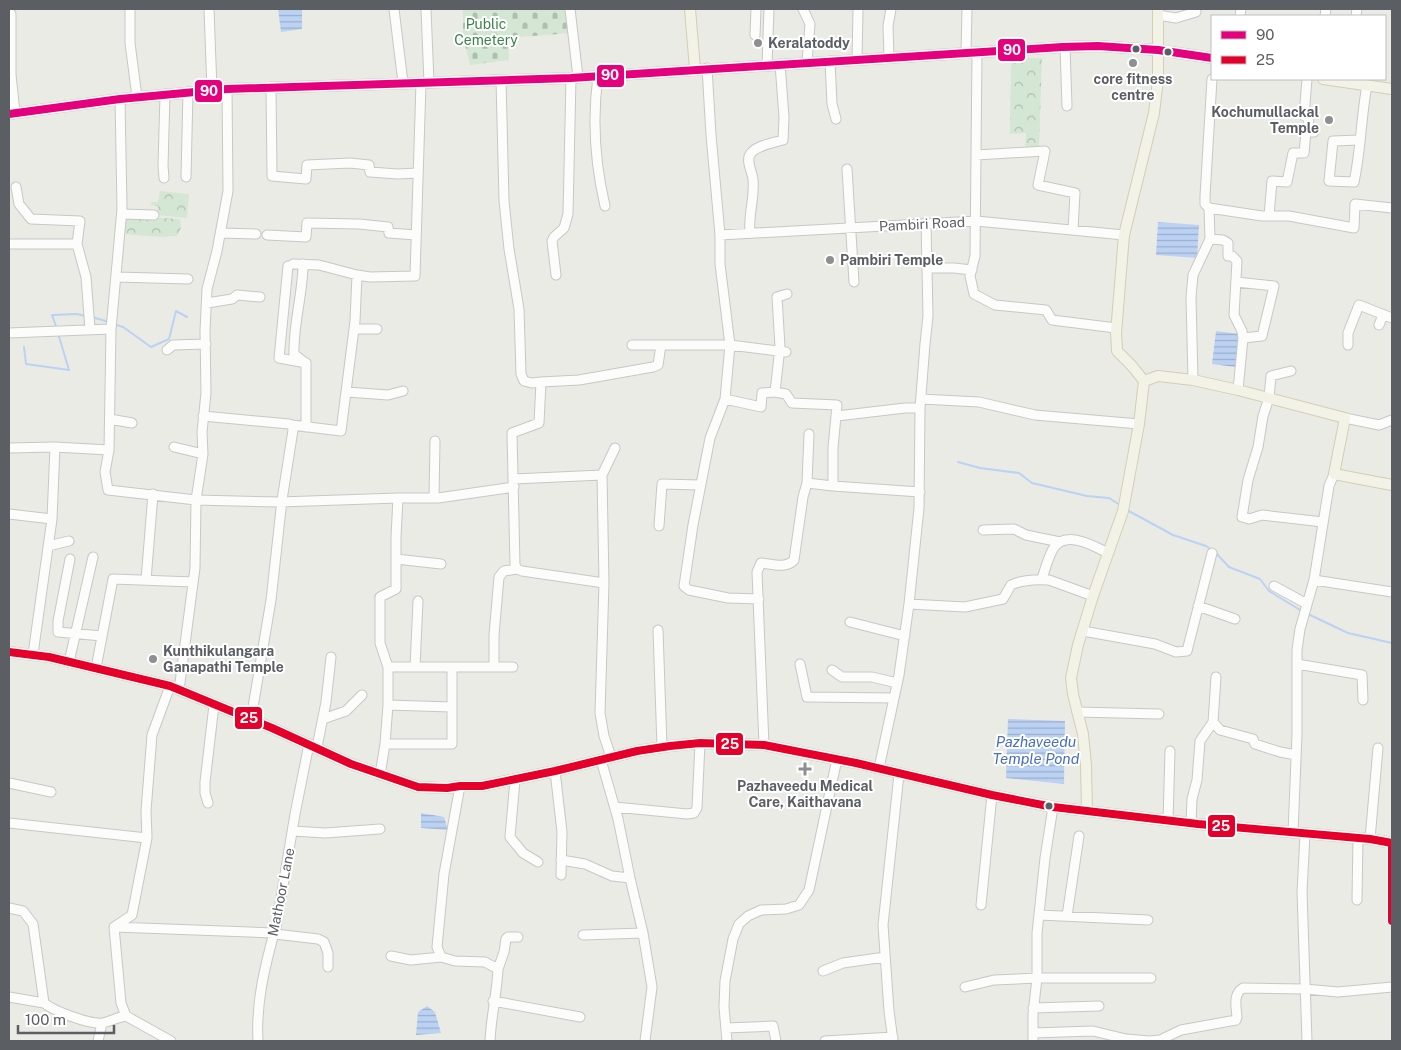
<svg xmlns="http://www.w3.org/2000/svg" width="1401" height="1050" font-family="'Public Sans',sans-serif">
<defs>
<pattern id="cemetery-stones" width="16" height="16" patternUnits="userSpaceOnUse" patternTransform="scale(1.25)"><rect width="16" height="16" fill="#d4e7d4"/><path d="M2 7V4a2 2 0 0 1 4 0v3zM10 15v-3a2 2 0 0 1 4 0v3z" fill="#afbeb0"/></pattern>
<pattern id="park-crowns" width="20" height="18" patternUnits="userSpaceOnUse" patternTransform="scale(1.25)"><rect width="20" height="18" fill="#d4e7d4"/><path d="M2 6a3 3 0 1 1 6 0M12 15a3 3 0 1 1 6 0" fill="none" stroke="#afbeb0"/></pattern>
<pattern id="water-rules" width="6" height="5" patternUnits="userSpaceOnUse" patternTransform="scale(1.25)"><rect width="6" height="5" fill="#bbd2f4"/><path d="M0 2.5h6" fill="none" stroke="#9baec9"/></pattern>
</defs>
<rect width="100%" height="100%" fill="#ebebe5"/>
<!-- cemetery -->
<path fill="url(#cemetery-stones)" d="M463,9H568L571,33L508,38L509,60L470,65L463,37Z"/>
<!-- park -->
<path fill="url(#park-crowns)" d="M1011,58H1042L1039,150H1025L1026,133L1010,134Z
M160,191L189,194L187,218L157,215L158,206L150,205L152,202H158Z
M126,216L180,219L181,228L177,236L162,237L123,234Z"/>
<!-- water -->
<path fill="url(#water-rules)" d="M278,9H302V29L281,32Z
M1158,222L1199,225L1197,258L1156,255Z
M1216,331L1240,334L1235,367L1212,364Z
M1008,719L1065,721L1064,784L1006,778Z
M421,813L444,817L448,830L421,828Z
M427,1006L435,1012L441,1033L416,1035L418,1012Z"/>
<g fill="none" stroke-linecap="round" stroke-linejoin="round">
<!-- stream -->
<path stroke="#bbd2f4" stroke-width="2" d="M92,317L109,322
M114,324L123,327L151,347L169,339L176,311L187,317
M57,329L52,315L77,314L85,316
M24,347L26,364L69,370L58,333
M958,462L980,468L1019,473L1032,483L1087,496L1109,498L1120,505
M1127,510L1173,535L1206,546L1212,550
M1216,553L1229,567L1260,579L1269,591L1300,610
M1310,615L1348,633L1392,643"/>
<defs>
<path id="minor" d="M130,9V43L137,97
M209,9L212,90
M394,9L403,83
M426,9L429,83
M570,9L578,77
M803,9L810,24L807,62
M11,14V75L15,112
M1158,15L1176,18L1196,12
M1240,16L1241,9
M1325,16L1326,9
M1356,16L1357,9
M755,35L756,9
M1065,47L1067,106
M966,52L967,9
M977,52L975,256L970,276L974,294L995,305L1046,310L1052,320L1116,328
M889,57L888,26L891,9
M857,59L858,9
M830,61L832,104L836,119
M767,65L769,9
M707,68L711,135L720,235V264L730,345L725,399L710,438L693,525L684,586L689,590L728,598L759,599
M598,76C592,120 595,163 605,206
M1212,79L1205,196V204L1209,208L1210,239L1223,240L1228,243V256H1232L1237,261L1234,315L1242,331L1243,338L1238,390
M1307,79L1304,116H1309L1308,132
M501,80L504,201L509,249L519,309L521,374L524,381L532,383L541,382L539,423L512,433L515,565L517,569L522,571L604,583L600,713L604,736L611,757
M271,87L272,176L306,179L307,165L350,163L369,165L370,172L398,174L418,173
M1359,140L1333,141L1329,181L1354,182C1361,150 1361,117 1367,85
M976,155L1045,151L1038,185L1075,193L1073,230
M847,169L854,282
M186,177L188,92
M164,178L163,166L165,94
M16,187L19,204L31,219L80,221L77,244L86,277L90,329
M1209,208L1262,216H1289L1354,228L1355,204L1392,208
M122,214L154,215
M1269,216L1272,181L1287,182L1293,153H1304L1306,132H1314
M221,233L256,234
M750,233C748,215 755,197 753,179C752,171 745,160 751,153C758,145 773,143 783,140L784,117L780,64
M267,235L306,237L307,223L359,224L388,227L389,233L416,235
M720,235L976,221L1124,235
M9,244H77
M293,264L319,265L357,275
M288,266L279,358L306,363V427
M927,268H954L972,270
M556,275L552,241L554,237L564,228L568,214L571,78
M117,277L188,279
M1236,282L1274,286L1262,336L1243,338
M787,294L777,297L780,347L775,392L786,394L792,403L837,405L833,448V486L920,492
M207,303L232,299L237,295L260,297
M1379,325L1383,315
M354,329H377
M9,333L111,329
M632,345H661
M1348,345V333L1359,305L1392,318
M167,350L173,345L206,344
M303,361L294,354C293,324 303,294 303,264
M1291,371L1271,376L1269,398L1263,416L1258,447L1248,480L1242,517L1249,519L1262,515L1323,522
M1193,380L1191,297L1193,275L1210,239
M541,382L579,380L653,367L658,365L661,345H730L786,352
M347,392L388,395L403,391
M725,399L761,407L762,393L775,392
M921,399L979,402L1035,415L1139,424
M203,416L289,424L292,425L293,430L282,500L271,600L251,719
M837,416L905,408H920
M1345,418L1379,425L1392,420
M110,419L132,423
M292,425L341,431L355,321L357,275L370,277L415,276L421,83
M174,447L203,454
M9,448L55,447
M109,450L105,472L108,490L196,500L203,454L202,432L206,393L205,331L207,289L217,251L228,191L227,89
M513,479L602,475
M807,483L833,486
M398,498H438L514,487
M434,498L435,441
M9,514L52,519
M659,526L662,484L700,485
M983,530L1014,529L1026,535L1060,542
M48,546L69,541
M70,559L58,621V632L102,636
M396,559L441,564
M1042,579C1045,569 1048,558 1053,549C1065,529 1094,546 1108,553
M146,580L153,494
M1314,580L1392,592
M604,583L602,475L615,448
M1274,586L1307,604
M909,604L965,607L1003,599L1011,585C1022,580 1036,579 1049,580L1093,596
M1198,606L1235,619
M850,622L905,636
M658,630L662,747
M1083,631L1155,644L1176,652L1187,651L1212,553
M33,654L52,519L55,447L109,450L111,329L122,209L120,99
M69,662L93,557
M800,664L807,697L894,698
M1297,664L1362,675L1363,700
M388,667H513
M415,667L418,601
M494,667V635L499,577L504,571L517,569
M96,668L113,579L193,582
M832,670L842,677H872L897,683
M179,690L195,568L196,500L280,502L398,498L396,537V589L380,597V643L388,667V705L385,744L380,775
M388,705L451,707
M1077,712L1159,714
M323,719L346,711L362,695
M1213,722L1220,730L1253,739L1255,744L1280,752L1296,755
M385,744H452V667
M764,745L757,572L761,563C772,564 786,569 794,560L803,497L807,483L809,434
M317,747L326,702L331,657
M601,760L618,819L630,878L643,933L652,987L645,1041
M879,768L899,675L909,604L919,508L920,408L925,344L928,316L926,223
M555,771L562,832L561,875
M515,780L510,837L523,853L538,862
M9,783L51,792
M460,786L444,874L437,947L441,957L455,961L485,962L498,969C497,993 491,1017 490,1041
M208,803L205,793V782L214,705
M615,807L687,814L694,813L697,808L700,743
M1168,821L1170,751
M9,823L147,838
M1191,823L1192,799L1197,780L1200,741L1213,722L1216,677
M293,831L325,833L380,829
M1293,833L1297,734V650L1300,629L1314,580L1329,486L1334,474
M1305,834L1302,892L1307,1041
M1370,839L1378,748
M1392,842V921
M561,860L585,864L612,876L630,878
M1357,900L1358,838
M981,905L992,795
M9,908L23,911L33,924L44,1003C54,1011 90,1025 103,1023C111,1021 118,1017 126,1016L171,1041
M1039,915L1148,920
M1067,916L1079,836
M114,927L274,933
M275,934L318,939L324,942L328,953V967
M583,935L643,933
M391,956L411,960L441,957
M498,969L504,952L506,939L508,937H518
M823,971L843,963L885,957
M965,987L994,980L1037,978H1151
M9,997L44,1003
M493,1001L580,1017
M1033,1008L1099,1006
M126,1016L121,1003L114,927L132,915L147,838L146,811L152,735L170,686
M726,1028L773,1026L776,1041
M1033,1033L1093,1031L1126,1039L1149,1041L1160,1040L1181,1030L1236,1020L1237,1017C1236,1006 1233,994 1243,988L1305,989L1338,992L1392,987
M98,1041L102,1023
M258,1041C256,1003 264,970 274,933L275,934L295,814L309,744
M727,1041L724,1007L725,981L733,939L739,924L748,916L761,910L786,909L799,905L809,890L837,759
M825,1041L893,1037
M893,1041L889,1011L883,925L899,774
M1033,1041V1014L1037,978V933L1045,858L1053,807"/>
<path id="major" d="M690,9L695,69
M1323,79L1392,89
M9,114L120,99L227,89L571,78L1062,47L1098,46L1158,50L1212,58
M1144,381L1132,366L1117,351L1116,333L1124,235L1154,113L1158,80V9
M1144,381L1158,376L1193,380L1238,390L1345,418L1334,474L1392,485
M9,652L49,657L170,686L272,728L351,764L418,787L447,788L460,786H482L555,771L637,751L670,746L700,743L764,745L856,763L992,795L1053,807L1198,824L1370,839L1392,843
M1087,811L1086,765L1083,734L1073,694L1071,678L1078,645L1093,596L1123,511L1139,424L1144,381"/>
</defs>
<!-- minor casing -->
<use href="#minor" stroke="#c7c8c6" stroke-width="11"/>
<!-- major casing -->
<use href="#major" stroke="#d2cfb4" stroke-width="12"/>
<!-- minor -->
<use href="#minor" stroke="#fcfcfb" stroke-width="9"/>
<!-- major -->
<use href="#major" stroke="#f2f2e7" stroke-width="10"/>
<defs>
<path id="bus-1" d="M9,114L120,99L227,89L571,78L1062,47L1098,46L1158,50L1212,58"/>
<path id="bus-2" d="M9,652L49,657L170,686L272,728L351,764L418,787L447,788L460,786H482L555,771L637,751L670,746L700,743L764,745L856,763L992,795L1053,807L1198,824L1370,839L1392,843V921"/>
</defs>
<!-- bus-1 casing -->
<use href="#bus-1" stroke="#fff" stroke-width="11"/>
<!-- bus-2 casing -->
<use href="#bus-2" stroke="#fff" stroke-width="11"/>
<!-- bus-1 -->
<use href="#bus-1" stroke="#e5007d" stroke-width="8"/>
<!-- bus-2 -->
<use href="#bus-2" stroke="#e4002b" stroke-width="8"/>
</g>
<!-- markers -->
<g fill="#8d8f90" stroke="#fff" stroke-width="2">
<circle cx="758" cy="43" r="5"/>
<circle cx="1133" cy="63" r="5"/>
<circle cx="1329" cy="120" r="5"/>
<circle cx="830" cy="260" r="5"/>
<circle cx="153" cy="659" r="5"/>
<path d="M802.5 761.5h5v5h5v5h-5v5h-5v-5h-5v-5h5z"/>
</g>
<g fill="#5b5e63" stroke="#fff" stroke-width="2">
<circle cx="1136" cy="49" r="4.5"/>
<circle cx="1168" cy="52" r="4.5"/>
<circle cx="1049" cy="806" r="4.5"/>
</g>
<g text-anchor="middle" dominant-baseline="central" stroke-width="4" stroke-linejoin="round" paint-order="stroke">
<!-- park labels -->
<g font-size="14" fill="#398549" stroke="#fff">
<text x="486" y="24">Public<tspan x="486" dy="16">Cemetery</tspan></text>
</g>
<!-- poi labels -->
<g font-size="14" font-weight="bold" fill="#5b5e63" stroke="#fff" text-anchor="start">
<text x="768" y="43">Keralatoddy</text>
<text x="1133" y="79" text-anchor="middle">core fitness<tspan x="1133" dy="16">centre</tspan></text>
<text x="1319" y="112" text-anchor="end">Kochumullackal<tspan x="1319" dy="16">Temple</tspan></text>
<text x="840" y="260">Pambiri Temple</text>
<text x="163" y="651">Kunthikulangara<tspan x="163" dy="16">Ganapathi Temple</tspan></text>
<text x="805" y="786" text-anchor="middle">Pazhaveedu Medical<tspan x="805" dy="16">Care, Kaithavana</tspan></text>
</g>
<!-- street labels -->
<g font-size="14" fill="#5b5e63" stroke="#fff">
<text transform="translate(922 224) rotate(-3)">Pambiri Road</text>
<text transform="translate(281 892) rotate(-79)">Mathoor Lane</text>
</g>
<!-- water labels -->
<g font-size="15" font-style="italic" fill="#496fbe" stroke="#fff">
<text x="1036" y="741">Pazhaveedu<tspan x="1036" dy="17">Temple Pond</tspan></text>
</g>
</g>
<g stroke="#fff" stroke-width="2">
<rect x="997" y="38" width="29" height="24" rx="5" fill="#e5007d"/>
<rect x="596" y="64" width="29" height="24" rx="5" fill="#e5007d"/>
<rect x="194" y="79" width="29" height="24" rx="5" fill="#e5007d"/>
<rect x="234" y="706" width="29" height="24" rx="5" fill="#e4002b"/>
<rect x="715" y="732" width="29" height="24" rx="5" fill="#e4002b"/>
<rect x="1207" y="814" width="29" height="24" rx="5" fill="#e4002b"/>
</g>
<g font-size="14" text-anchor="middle" font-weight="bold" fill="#fff">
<text x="1012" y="55">90</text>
<text x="610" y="80">90</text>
<text x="209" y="96">90</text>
<text x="249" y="723">25</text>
<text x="730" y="749">25</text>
<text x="1221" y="831">25</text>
</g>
<!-- border -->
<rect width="1401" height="1050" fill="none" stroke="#5b5e63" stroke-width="20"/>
<!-- legend -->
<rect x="1211" y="15" width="175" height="65" fill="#ffffff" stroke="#bdbfc1"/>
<rect x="1221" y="31" width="25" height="8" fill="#e5007d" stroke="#bdbfc1"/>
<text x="1256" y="40" font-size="15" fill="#5b5e63">90</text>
<rect x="1221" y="56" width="25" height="8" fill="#e4002b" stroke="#bdbfc1"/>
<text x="1256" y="65" font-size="15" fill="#5b5e63">25</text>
<!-- scale -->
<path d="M18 1025v8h96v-8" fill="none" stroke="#5b5e63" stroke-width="2.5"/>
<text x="25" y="1025" font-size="15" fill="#5b5e63" stroke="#ffffff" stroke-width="4" paint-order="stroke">100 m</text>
</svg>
